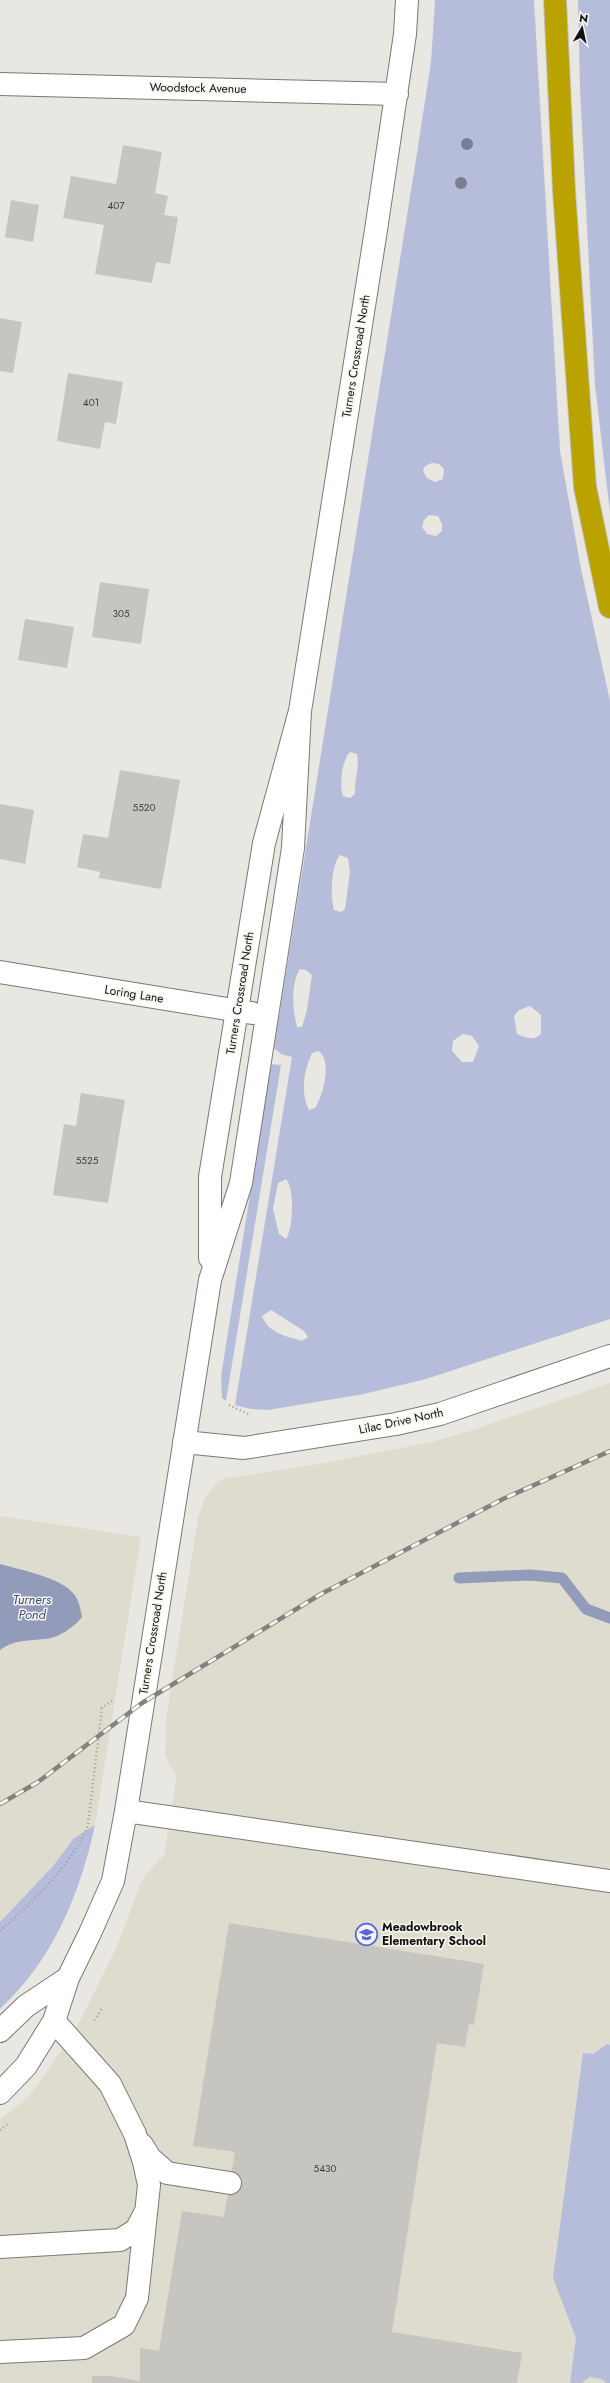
<svg xmlns="http://www.w3.org/2000/svg" width="610" height="2383" font-family="Jost,sans-serif">
<rect width="100%" height="100%" fill="#e8e7e1"/>
<!-- built -->
<path fill="#dedccf" d="M610,1383V2383H0V2120L30,2095L62,2050L80,2021L117,1946L139,1887L146,1874L164,1855L177,1775L168,1763L165,1753L166,1719L198,1518L205,1497L219,1481L228,1478L319,1464L432,1442L467,1432Z
M0,1516L141,1537L95,1825L74,1838L53,1866L0,1922Z"/>
<!-- green -->
<path fill="#b6bddb" fill-rule="evenodd" d="M435,0H534L560,451L581,569L610,701V1319L426,1379L364,1394L268,1410L251,1409L235,1405L292,1057L281,1054L274,1048L417,153L431,62ZM432,463L439,464L444,469L443,479L435,482L427,478L423,471L425,466ZM429,515L438,516L442,524V531L436,536L427,534L422,527L424,520ZM350,752L357,754C360,768 354,780 355,794L350,798L343,796C339,785 342,760 350,752ZM340,855L348,858L350,872L345,909L341,912L334,910C330,896 331,866 340,855ZM300,969L306,970L312,975L307,1010L302,1027H297C293,1010 290,985 300,969ZM530,1006L541,1015V1034C534,1041 526,1038 517,1034L514,1016L519,1010ZM463,1034L472,1036L479,1046L473,1062H462L452,1051L453,1041ZM318,1051C333,1059 323,1096 315,1108L309,1110C300,1093 304,1070 312,1053ZM286,1179C295,1188 293,1229 286,1239L279,1234L273,1209L278,1183ZM271,1310L304,1331L308,1337L302,1341C286,1336 268,1333 262,1316Z
M578,0H610V512L595,385L580,88Z
M271,1064L281,1065L226,1401L222,1398L221,1376Z
M95,1825C80,1894 53,1960 0,2009V1922L53,1866L74,1838Z
M607,2044L610,2045V2383H606L602,2379L590,2377L582,2383H570L576,2338L553,2278L583,2053L593,2054Z"/>
<!-- water -->
<path fill="#939bba" d="M0,1564C20,1570 68,1578 77,1599C80,1605 81,1612 82,1617C74,1627 59,1638 45,1639C29,1641 14,1639 0,1650Z"/>
<g fill="none" stroke-linecap="round" stroke-linejoin="round">
<!-- stream -->
<path stroke="#939bba" stroke-width="11" d="M459,1578L530,1575L562,1578L586,1609L610,1618"/>
</g>
<!-- building -->
<path fill="#c6c5bf" d="M123,145L162,152L155,193L168,196L164,215L178,217L170,264L156,262L152,283L95,274L104,225L63,218L71,176L116,184Z
M11,200L39,205L33,242L5,237Z
M0,318L22,322L13,373L0,371Z
M68,373L123,382L116,424L105,422L100,449L57,441Z
M100,582L149,589L141,644L92,637Z
M25,619L74,627L67,668L18,660Z
M120,770L180,780L161,889L99,878L100,872L77,867L83,834L108,838Z
M0,804L34,810L25,864L0,859Z
M81,1093L125,1100L108,1203L53,1195L64,1124L76,1126Z
M229,1923L484,1964L474,2025L469,2024L465,2047L437,2043L392,2332L522,2353L517,2383H92V2376H111L140,2381V2348L159,2351L182,2211L224,2217L235,2152L193,2146Z"/>
<g fill="none" stroke-linecap="round" stroke-linejoin="round">
<defs>
<path id="minor" d="M0,84L397,94
M0,972L252,1013
M210,1258V1177L264,843L300,711L376,230L405,34L407,0
M184,1442L244,1448L396,1424L440,1414L610,1356
M126,1811L610,1881
M0,2031L26,2006L68,1978
M0,2093L26,2066L54,2021L68,1978L90,1933L113,1881L126,1811L210,1280L241,1183L267,1016L293,848L300,711
M142,2145L150,2158L167,2173L230,2183
M0,2247L120,2240L136,2230L146,2211
M0,2352L84,2348L124,2325L137,2298L149,2185L144,2162L135,2134L110,2084L54,2021"/>
<path id="highway" d="M555,0L564,191L585,487L610,607"/>
</defs>
<!-- minor casing -->
<use href="#minor" stroke="#7a7975" stroke-width="24"/>
<!-- highway casing -->
<use href="#highway" stroke="#c1c1c1" stroke-width="24"/>
<!-- path -->
<path stroke="#9e9d99" stroke-width="2.5" stroke-dasharray="1 3" stroke-linecap="butt" d="M229,1405L250,1415
M0,1931C30,1904 74,1863 88,1825L102,1708L113,1700
M94,2020L103,2007
M0,2130L9,2123"/>
<!-- minor -->
<use href="#minor" stroke="#fff" stroke-width="22"/>
<!-- highway -->
<use href="#highway" stroke="#baa200" stroke-width="22"/>
<defs>
<path id="rail" d="M0,1804L38,1782L142,1703L321,1594L503,1499L610,1451"/>
</defs>
<!-- rail casing -->
<use href="#rail" stroke="#82827e" stroke-width="4.5"/>
<!-- rail -->
<use href="#rail" stroke="#f5f4ef" stroke-width="3" stroke-dasharray="9" stroke-linecap="butt"/>
</g>
<!-- trees -->
<g fill="#7b7e93">
<circle cx="467" cy="144" r="6"/>
<circle cx="461" cy="183" r="6"/>
</g>
<!-- icons -->
<defs>
<symbol id="school-ring" viewBox="-11 -11 22 22"><circle r="9.5" fill="#f5f4ef" stroke="#5a66de" stroke-width="1.5"/><path d="M0-5L7-2L0 1L-7-2ZM-4 1L0 2.5L4 1V4Q0 6-4 4Z" fill="#5a66de"/></symbol>
</defs>
<g fill-rule="evenodd">
<use href="#school-ring" x="354" y="1922" width="25" height="25"/>
</g>
<g text-anchor="middle" dominant-baseline="central" stroke-width="3" stroke-linejoin="round" paint-order="stroke">
<!-- number labels -->
<g font-size="10" fill="#3e3e3b">
<text x="116" y="205">407</text>
<text x="91" y="402">401</text>
<text x="121" y="613">305</text>
<text x="144" y="807">5520</text>
<text x="87" y="1160">5525</text>
<text x="325" y="2168">5430</text>
</g>
<!-- street labels -->
<g font-size="12" fill="#11110f" stroke="#f5f4ef">
<text transform="translate(198 88) rotate(1)">Woodstock Avenue</text>
<text transform="translate(356 356) rotate(-81)">Turners Crossroad North</text>
<text transform="translate(240 993) rotate(-81)">Turners Crossroad North</text>
<text transform="translate(134 994) rotate(9)">Loring Lane</text>
<text transform="translate(401 1421) rotate(-12)">Lilac Drive North</text>
<text transform="translate(153 1633) rotate(-81)">Turners Crossroad North</text>
</g>
<!-- poi labels -->
<g font-size="12" font-weight="bold" fill="#11110f" stroke="#f5f4ef" text-anchor="start">
<text x="382" y="1927">Meadowbrook<tspan x="382" dy="14">Elementary School</tspan></text>
</g>
<!-- water labels -->
<g font-size="13" font-style="italic" fill="#444c7a" stroke="#f5f4ef">
<text x="32" y="1599">Turners<tspan x="32" dy="15">Pond</tspan></text>
</g>
</g>
<!-- north arrow -->
<g transform="translate(582 28) rotate(9)" stroke="#f5f4ef" stroke-width="3" paint-order="stroke">
<path d="M0-3L7 15L0 10L-7 15Z" fill="#11110f"/>
<text y="-6" font-size="11" font-weight="bold" text-anchor="middle" fill="#11110f">N</text>
</g>
</svg>
